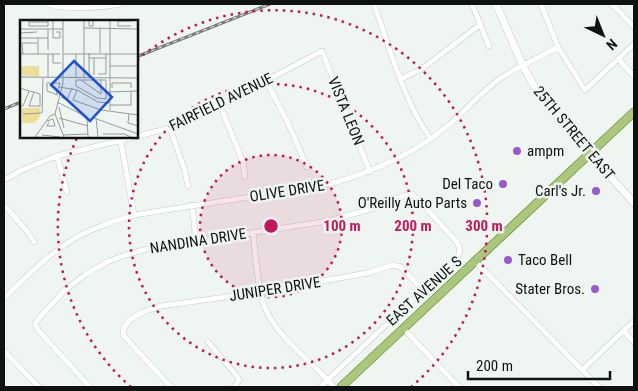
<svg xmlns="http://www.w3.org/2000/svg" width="638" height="391" font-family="'Roboto Condensed',sans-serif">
<rect width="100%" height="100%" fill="#eff6f1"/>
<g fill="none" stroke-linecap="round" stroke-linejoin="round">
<defs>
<path id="minor" d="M48,4C68,10 100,8 121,4
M374,4C390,48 403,101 431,139
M472,4L489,46
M541,4L558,47L585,90L634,44
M612,4L634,27
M618,59L634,76
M401,79L423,68L481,24
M266,80L288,123L307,167
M220,105L243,162L245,177
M170,128L185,171L188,186
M121,142L134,215
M57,156L67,192
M4,180L24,169L57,156L170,128L220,105L322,51L370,172
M4,205L27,231L34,242
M192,205L196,241
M253,232C256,255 257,293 267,312C282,342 313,362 334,387
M476,262L599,387
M4,298C24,279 45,257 69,242C89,229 111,222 134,215L326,185C369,173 412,156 446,127C466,111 482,90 504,76C521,65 540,57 558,47
M403,328L459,387
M624,331L634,342
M208,342L237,376L239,380L234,387
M4,351L39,387
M582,370L634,321
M90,387L39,331L35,324L40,317L65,290L86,274L107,262L125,255L147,249L328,221L374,208L403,196L412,194L417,198L457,242L460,249L458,257L320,387
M171,387L123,335C123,317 147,310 161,306L261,292L367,273L393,265L401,267L423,290"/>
<path id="secondary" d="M496,4L523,66L537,91L569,131L634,203"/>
<path id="primary" d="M341,387L634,112"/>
</defs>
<!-- minor casing -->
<use href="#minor" stroke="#c5ccc7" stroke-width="6"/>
<!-- secondary casing -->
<use href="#secondary" stroke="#c5ccc7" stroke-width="8"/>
<!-- primary casing -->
<use href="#primary" stroke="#506f1d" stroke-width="9"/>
<!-- minor -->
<use href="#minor" stroke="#fff" stroke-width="5"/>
<!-- secondary -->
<use href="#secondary" stroke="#fff" stroke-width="7"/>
<!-- primary -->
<use href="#primary" stroke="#abc77b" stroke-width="8"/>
<defs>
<path id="rail" d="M136,57L270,4
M4,109L21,102"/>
</defs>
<!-- rail casing -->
<use href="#rail" stroke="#777b78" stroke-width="3"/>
<!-- rail -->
<use href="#rail" stroke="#eff6f1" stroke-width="1" stroke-dasharray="4" stroke-linecap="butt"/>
</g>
<!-- distance rings -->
<circle cx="271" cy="226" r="71" fill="#c2185b" fill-opacity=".12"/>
<g fill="none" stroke="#c2185b" stroke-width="2.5" stroke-dasharray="2.5 5">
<circle cx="271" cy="226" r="71"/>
<circle cx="271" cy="226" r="142"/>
<path d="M131 387A213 213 0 0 1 77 138M137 60A213 213 0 0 1 411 387"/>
</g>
<!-- markers -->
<g fill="#9958cd" stroke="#eff6f1" stroke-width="2">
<circle cx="517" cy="151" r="5"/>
<circle cx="503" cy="184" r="5"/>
<circle cx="596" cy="191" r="5"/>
<circle cx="477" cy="203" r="5"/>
<circle cx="508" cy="260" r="5"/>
<circle cx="595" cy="289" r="5"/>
</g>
<g text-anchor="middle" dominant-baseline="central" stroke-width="5" stroke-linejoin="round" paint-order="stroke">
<!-- street labels -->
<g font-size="15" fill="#101211" stroke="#eff6f1">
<text transform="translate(221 102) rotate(-26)">FAIRFIELD AVENUE</text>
<text transform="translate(346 111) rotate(68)">VISTA LEON</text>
<text transform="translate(574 133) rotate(50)">25TH STREET EAST</text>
<text transform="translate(287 191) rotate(-9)">OLIVE DRIVE</text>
<text transform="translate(198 241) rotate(-9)">NANDINA DRIVE</text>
<text transform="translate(275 289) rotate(-9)">JUNIPER DRIVE</text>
<text transform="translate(424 291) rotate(-42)">EAST AVENUE S</text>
</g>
<!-- poi labels -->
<g font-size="15" fill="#101211" stroke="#eff6f1" text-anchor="end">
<text x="527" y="151" text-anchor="start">ampm</text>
<text x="493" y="184">Del Taco</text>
<text x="586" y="191">Carl's Jr.</text>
<text x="467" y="203">O'Reilly Auto Parts</text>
<text x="518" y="260" text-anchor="start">Taco Bell</text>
<text x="585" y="289">Stater Bros.</text>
</g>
</g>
<!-- overview -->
<g transform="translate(20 20)">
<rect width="118" height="118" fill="#eff6f1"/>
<path d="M2,88H20V96L15,103H2Z" fill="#eddf98"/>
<path d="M1,46H19V57L0,55Z" fill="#eddf98"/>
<path fill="none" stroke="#969b97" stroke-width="1" d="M9,0V6H28V0M33,0V18H40V12H36M43,0V63L35,94L44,117M64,0V58M69,0V6H73V0M9,2H28M111,6H98V1H111M64,8L118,9M80,8V33M0,9H43M28,9V30M0,13L17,12M0,18H28M18,18V34M69,33V55M0,34H40M3,34L2,23H17M28,34V58M33,34V43H41M43,34H118M56,34V58M69,38H86M74,38V55M89,46H118M78,54H86V33M0,57L118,58M56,60H86V79L77,78L56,66ZM61,60L81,74V59M118,62V86M39,67L57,70L78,82L89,83M0,68L9,71L14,72L20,74V86H9L14,72M92,68V63H111V68M57,70L53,80L81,90L118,95M88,72L118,71M36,75L40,63H27V71L38,75M41,77L47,80L52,68M37,82L67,97L68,117M90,85H111V71M0,86H3L9,71M39,87L44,108M90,90V0M3,94L22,93L23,58M109,94L108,103L118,106M39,98L68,106M74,98L118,114M76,98L78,117M27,101L33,99L35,106H27L29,102M83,114H104L111,117M22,115L40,117M43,115L68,114M15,117L30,96L35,94"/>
<path fill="#1d4ed8" fill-opacity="0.15" stroke="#1d4ed8" stroke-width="2.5" d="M54,41L92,77L70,101L31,65Z"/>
<rect width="118" height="118" fill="none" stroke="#101211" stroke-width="2.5"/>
</g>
<circle cx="271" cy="226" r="8" fill="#c2185b" stroke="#eff6f1" stroke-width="2.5"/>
<g font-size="15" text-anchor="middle" font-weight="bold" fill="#c2185b" stroke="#eff6f1" stroke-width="5" stroke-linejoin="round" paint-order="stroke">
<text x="342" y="231">100 m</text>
<text x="413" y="231">200 m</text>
<text x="484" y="231">300 m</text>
</g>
<!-- border -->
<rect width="638" height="391" fill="none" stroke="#101211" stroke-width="10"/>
<!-- north arrow -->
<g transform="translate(603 35) rotate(137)" stroke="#eff6f1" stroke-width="4" paint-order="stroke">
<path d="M0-4L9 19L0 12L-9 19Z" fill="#101211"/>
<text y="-8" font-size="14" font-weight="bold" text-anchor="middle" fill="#101211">N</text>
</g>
<!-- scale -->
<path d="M468 371v8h142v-8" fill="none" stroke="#101211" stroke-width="2.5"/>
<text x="476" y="371" font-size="15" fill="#101211" stroke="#eff6f1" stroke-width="4" paint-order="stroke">200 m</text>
</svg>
